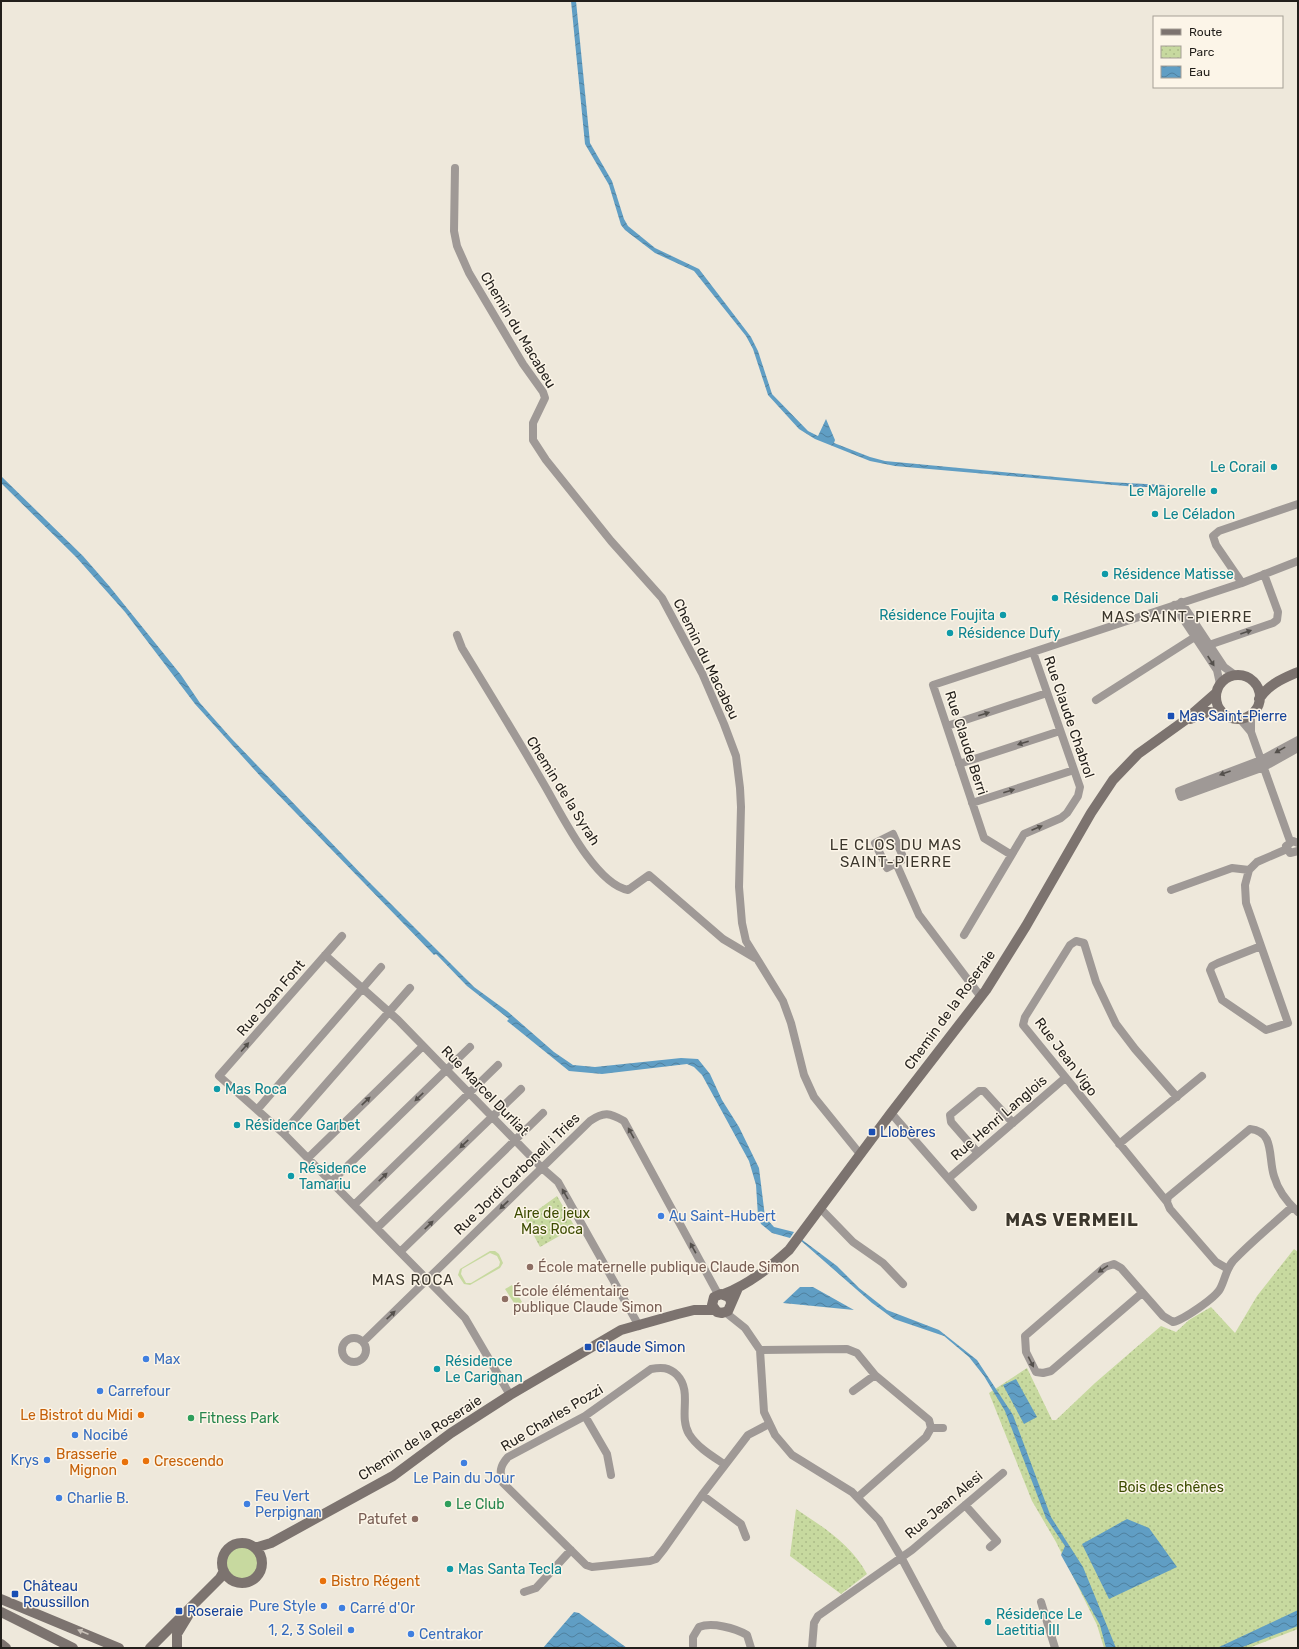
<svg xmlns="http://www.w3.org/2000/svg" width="1299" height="1649" font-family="Rubik,sans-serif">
<defs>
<pattern id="park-dots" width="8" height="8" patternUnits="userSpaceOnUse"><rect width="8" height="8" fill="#c7d99f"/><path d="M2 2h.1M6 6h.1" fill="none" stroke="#abba88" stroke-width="1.8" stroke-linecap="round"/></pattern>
<pattern id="water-waves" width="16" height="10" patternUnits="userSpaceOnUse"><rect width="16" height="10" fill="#609ec4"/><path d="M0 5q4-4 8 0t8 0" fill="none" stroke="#4f809e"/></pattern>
</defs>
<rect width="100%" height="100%" fill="#eee8db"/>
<!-- green -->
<path fill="#c7d99f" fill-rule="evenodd" d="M490,1251H495L499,1254L503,1263L500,1268L470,1285L464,1284L458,1275L460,1269ZM490,1253L497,1256L500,1262L499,1266L471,1283H466L461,1274L462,1269Z
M512,1285L522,1302L516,1306L505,1289Z
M222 1563a20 20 0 1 1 40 0a20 20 0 1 1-40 0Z"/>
<!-- park -->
<path fill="url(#park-dots)" d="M557,1196L575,1227L540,1247L525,1219Z
M1294,1249L1298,1252V1629L1249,1648H1104L1097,1625L1056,1542L1032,1501L989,1393L1027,1368L1052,1420H1056L1095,1383L1161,1326L1176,1332L1189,1320L1211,1307L1235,1333L1257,1296Z
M796,1509C823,1527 851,1544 867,1574L841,1594L790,1556Z"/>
<!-- water -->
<path fill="url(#water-waves)" d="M571,1H576L590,143L612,181L624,219L628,226L655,248L699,269L751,337L758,351L772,394L808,431L818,436L826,419L835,440L834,443L870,457L885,461L1108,482L1164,485L1165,487H1137L895,466L870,461L815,439L799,429L768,395L753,349L746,336L694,271L655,253L625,230L621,225L609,185L585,144Z
M1,476L83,556L110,587L181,675L200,703L231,738L366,879L474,987L507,1011L554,1052L573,1065L595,1067L681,1058L698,1059L710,1074L722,1100L739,1127L759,1168L765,1217L774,1227L794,1232L790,1238L772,1233L761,1224L758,1216L756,1185L749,1161L702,1075L694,1067L687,1064L602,1074L569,1071L507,1021L509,1019L467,986L436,954L434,955L261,777L195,704L125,612L76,557L1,483Z
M801,1239L837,1266L859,1288L887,1310L939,1330L977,1360L1013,1415L1051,1517L1083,1567L1116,1648H1106L1100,1625L1061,1555L1065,1546L1046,1518L1005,1411L984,1376L969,1357L944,1336L894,1319L872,1303L800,1240Z
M800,1287H813L854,1310L783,1303Z
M1016,1379L1037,1417L1024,1424L1003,1385Z
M1127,1519L1149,1528L1177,1567L1109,1599L1082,1544Z
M1298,1610V1626L1240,1648H1217Z
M574,1612L579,1613L627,1648H543Z"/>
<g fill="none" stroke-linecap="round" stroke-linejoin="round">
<!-- street -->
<path stroke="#9f9996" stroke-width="8" d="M455,168L454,231L457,246L469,273L523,364L543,392L545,398L533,423V440L546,460L611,541L662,598L702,673L724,724L736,756L740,788L741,807L739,887L742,923L746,941L783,1001L791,1023L804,1075L814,1097L860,1154
M1242,583L1216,545L1213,536L1219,531L1298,504
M1181,602L1224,667L1235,675
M1174,605L1217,670L1220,684
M457,635L462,648C489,692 516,736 542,781C559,809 594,884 628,890L649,875L723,939L755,958
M1209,645L1273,623L1277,620L1278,612L1264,574
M1096,700L1201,633
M1240,719L1251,732L1290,841
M947,726L1047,693
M1251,732V715
M1298,740L1261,760L1179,791L1181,797L1264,767L1298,748
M959,764L1060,731
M972,803L1074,770
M893,834L904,859L887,868L875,843Z
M1298,843L1293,841L1286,846L1290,853L1298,851
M1010,854L984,838L933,685L1242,583L1298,561
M896,863L919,915L981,997
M1249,870L1245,885L1246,903L1288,1023L1266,1030L1222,1000L1210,970L1212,966L1218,963L1261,946
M1171,890L1232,868L1249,870L1257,862L1287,849
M964,935L1024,834L1061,818L1067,813L1078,796L1080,787L1033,652
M342,936L219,1076L283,1133L465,1318L510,1395
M325,955L398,1020L542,1168L558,1182L639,1326
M257,1110L381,967
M891,1113L973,1207
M283,1133L410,988
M1119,1144L1202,1076
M978,1153L951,1122L950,1115L979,1091H984L1013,1123
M308,1158L423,1046
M949,1178L1065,1078
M332,1181L470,1047
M1167,1202L1023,1025L1025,1017L1070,945L1076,941L1084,943L1096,982L1116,1024L1135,1049L1177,1097
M355,1204L498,1065
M820,1208L853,1242L883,1263L903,1284
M377,1228L521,1089
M400,1252L543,1113
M1228,1269L1216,1262L1170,1209L1167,1202L1168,1197L1250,1129C1275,1131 1268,1158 1274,1176C1278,1190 1288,1203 1298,1212
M1142,1293L1051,1371L1043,1373L1036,1372L1026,1352L1025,1336L1105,1267L1114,1264L1121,1268L1163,1316L1173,1322C1183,1320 1215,1298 1220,1289C1225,1280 1226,1269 1233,1261C1251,1242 1272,1225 1292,1207
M725,1312L745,1328L760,1350L764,1412L775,1435L792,1455L852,1492L879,1520L901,1557L940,1630L953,1648
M342 1350a12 12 0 1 1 24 0a12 12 0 1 1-24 0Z
M363,1342L590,1121C604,1111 610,1113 624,1121L718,1294
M760,1350L847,1349L857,1353L875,1375L929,1420L931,1428L926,1437L858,1497
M853,1391L875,1375
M585,1416L607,1454L611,1475
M931,1428H943
M724,1464C712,1456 697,1447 689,1434C678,1415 693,1392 677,1375C669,1367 661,1367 651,1369L585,1416L508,1457C500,1466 499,1472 503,1483L586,1565L592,1567L650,1561L656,1559L664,1549L702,1495L748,1435L769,1424
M702,1495L741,1524L746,1537
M965,1505L997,1541L990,1547
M524,1592L536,1588L571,1550
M1041,1602L1055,1648
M693,1646V1637L699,1627C712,1622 735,1628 747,1635L751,1648
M812,1648L814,1623L818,1616L912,1550L1003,1473"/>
<!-- secondary -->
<path stroke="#7c736f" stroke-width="10" d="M1216 697a22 22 0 1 1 44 0a22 22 0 1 1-44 0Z
M1259,699C1269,684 1282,679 1298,672
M1190,719L1208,712L1223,713
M724,1294C749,1284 769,1268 789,1250L891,1113L986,990L1026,926L1091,813L1113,780L1138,754L1184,721L1216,693
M731,1302L729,1297L721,1294L714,1297L712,1305L717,1312L722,1313L728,1311L738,1288
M222 1563a20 20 0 1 1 40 0a20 20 0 1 1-40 0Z
M255,1548L271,1543L393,1476L451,1433L510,1395L621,1330L678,1314L694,1310H714
M1,1599L119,1648
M1,1612L73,1648
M1,1644L6,1648
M150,1648L220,1578L224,1571
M177,1648V1634L188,1616"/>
</g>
<!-- one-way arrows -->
<defs><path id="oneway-solid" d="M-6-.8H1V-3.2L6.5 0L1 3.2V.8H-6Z"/></defs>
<g fill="#54504c">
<use href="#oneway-solid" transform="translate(1246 632) rotate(-19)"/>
<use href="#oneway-solid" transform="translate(1211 661) rotate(57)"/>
<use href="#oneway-solid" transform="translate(984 714) rotate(-18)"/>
<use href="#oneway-solid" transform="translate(1023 743) rotate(162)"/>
<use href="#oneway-solid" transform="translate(1280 750) rotate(151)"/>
<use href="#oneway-solid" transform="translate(1225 773) rotate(160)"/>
<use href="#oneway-solid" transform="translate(1009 791) rotate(-18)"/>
<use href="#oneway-solid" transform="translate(1037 828) rotate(-23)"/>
<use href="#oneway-solid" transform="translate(245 1047) rotate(-49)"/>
<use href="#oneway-solid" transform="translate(419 1097) rotate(136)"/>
<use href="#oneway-solid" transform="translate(366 1101) rotate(-44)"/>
<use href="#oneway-solid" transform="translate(631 1133) rotate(-119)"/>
<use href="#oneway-solid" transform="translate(464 1144) rotate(136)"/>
<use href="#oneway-solid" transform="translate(383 1177) rotate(-44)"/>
<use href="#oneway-solid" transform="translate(565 1194) rotate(-120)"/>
<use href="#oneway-solid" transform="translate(504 1205) rotate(136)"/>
<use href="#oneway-solid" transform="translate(429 1225) rotate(-44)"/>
<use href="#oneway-solid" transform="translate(693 1248) rotate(-119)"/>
<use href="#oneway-solid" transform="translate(1103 1269) rotate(146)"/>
<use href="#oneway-solid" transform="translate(391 1315) rotate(-43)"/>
<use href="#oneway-solid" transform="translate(1031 1362) rotate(63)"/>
</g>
<use fill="#c9c1b8" href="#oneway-solid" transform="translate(83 1632) rotate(-157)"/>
<!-- markers -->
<g fill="#0f9aa8" stroke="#fcf5e8" stroke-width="1.5">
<circle cx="1274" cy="467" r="4"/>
<circle cx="1214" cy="491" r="4"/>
<circle cx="1155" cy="514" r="4"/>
<circle cx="1105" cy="574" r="4"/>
<circle cx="1055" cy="598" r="4"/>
<circle cx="1003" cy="615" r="4"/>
<circle cx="950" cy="633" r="4"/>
<circle cx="217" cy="1089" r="4"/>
<circle cx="237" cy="1125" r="4"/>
<circle cx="291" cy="1176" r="4"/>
<circle cx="437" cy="1369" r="4"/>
<circle cx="450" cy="1569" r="4"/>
<circle cx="988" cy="1622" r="4"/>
</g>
<g fill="#1a4fb4" stroke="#fcf5e8" stroke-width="1.5">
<rect x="1167" y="712" width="8" height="8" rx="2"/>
<rect x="868" y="1128" width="8" height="8" rx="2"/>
<rect x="584" y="1343" width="8" height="8" rx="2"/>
<rect x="11" y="1590" width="8" height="8" rx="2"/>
<rect x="175" y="1607" width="8" height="8" rx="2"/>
</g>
<g fill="#3f7fe0" stroke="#fcf5e8" stroke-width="1.5">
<circle cx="661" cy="1216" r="4"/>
<circle cx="146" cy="1359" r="4"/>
<circle cx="100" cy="1391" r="4"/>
<circle cx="75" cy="1435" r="4"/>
<circle cx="47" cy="1460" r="4"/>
<circle cx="464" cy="1463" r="4"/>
<circle cx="59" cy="1498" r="4"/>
<circle cx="247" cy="1504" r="4"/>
<circle cx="324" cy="1606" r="4"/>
<circle cx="342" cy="1608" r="4"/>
<circle cx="351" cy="1630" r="4"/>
<circle cx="411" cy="1634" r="4"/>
</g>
<g fill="#8d6e63" stroke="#fcf5e8" stroke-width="1.5">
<circle cx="530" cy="1267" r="4"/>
<circle cx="505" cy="1299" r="4"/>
<circle cx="415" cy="1519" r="4"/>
</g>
<g fill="#e8710a" stroke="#fcf5e8" stroke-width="1.5">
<circle cx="141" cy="1415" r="4"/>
<circle cx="146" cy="1461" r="4"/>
<circle cx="125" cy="1462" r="4"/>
<circle cx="323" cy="1581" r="4"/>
</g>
<g fill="#2e9e5b" stroke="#fcf5e8" stroke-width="1.5">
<circle cx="191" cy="1418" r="4"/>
<circle cx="448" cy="1504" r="4"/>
</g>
<g text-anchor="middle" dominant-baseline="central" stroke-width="3" stroke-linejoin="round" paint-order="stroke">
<!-- street labels -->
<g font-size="14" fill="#221f1b" stroke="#fcf5e8">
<text transform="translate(518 330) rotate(59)">Chemin du Macabeu</text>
<text transform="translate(706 659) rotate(64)">Chemin du Macabeu</text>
<text transform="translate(1069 717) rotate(71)">Rue Claude Chabrol</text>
<text transform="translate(966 743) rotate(72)">Rue Claude Berri</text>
<text transform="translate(563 791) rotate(58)">Chemin de la Syrah</text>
<text transform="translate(271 998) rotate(-49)">Rue Joan Font</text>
<text transform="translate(950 1010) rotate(-54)">Chemin de la Roseraie</text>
<text transform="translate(1066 1057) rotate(53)">Rue Jean Vigo</text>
<text transform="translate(485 1091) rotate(46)">Rue Marcel Durliat</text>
<text transform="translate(999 1118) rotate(-41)">Rue Henri Langlois</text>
<text transform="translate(517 1174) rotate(-44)">Rue Jordi Carbonell i Tries</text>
<text transform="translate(552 1418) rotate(-31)">Rue Charles Pozzi</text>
<text transform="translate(420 1438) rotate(-33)">Chemin de la Roseraie</text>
<text transform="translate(944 1505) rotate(-40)">Rue Jean Alesi</text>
</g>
<!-- culture labels -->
<g font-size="14" fill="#0d838f" stroke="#fcf5e8" text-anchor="start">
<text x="1266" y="467" text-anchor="end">Le Corail</text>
<text x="1206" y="491" text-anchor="end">Le Majorelle</text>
<text x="1163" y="514">Le Céladon</text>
<text x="1113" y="574">Résidence Matisse</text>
<text x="1063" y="598">Résidence Dali</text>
<text x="995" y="615" text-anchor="end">Résidence Foujita</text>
<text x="958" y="633">Résidence Dufy</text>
<text x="225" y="1089">Mas Roca</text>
<text x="245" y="1125">Résidence Garbet</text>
<text x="299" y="1168">Résidence<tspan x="299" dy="16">Tamariu</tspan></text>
<text x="445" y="1361">Résidence<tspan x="445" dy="16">Le Carignan</tspan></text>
<text x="458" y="1569">Mas Santa Tecla</text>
<text x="996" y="1614">Résidence Le<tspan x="996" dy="16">Laetitia III</tspan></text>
</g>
<!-- transit labels -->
<g font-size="14" fill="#164399" stroke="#fcf5e8" text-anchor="start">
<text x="1179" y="716">Mas Saint-Pierre</text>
<text x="880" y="1132">Llobères</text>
<text x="596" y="1347">Claude Simon</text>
<text x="23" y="1586">Château<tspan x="23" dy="16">Roussillon</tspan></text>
<text x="187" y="1611">Roseraie</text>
</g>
<!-- park labels -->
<g font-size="14" fill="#3c4b01" stroke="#fcf5e8">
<text x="552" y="1213">Aire de jeux<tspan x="552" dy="16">Mas Roca</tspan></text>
<text x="1171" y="1487">Bois des chênes</text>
</g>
<!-- shop labels -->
<g font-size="14" fill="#366cbe" stroke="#fcf5e8" text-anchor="start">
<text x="669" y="1216">Au Saint-Hubert</text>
<text x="154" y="1359">Max</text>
<text x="108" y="1391">Carrefour</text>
<text x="83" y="1435">Nocibé</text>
<text x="39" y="1460" text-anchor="end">Krys</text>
<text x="464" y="1478" text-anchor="middle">Le Pain du Jour</text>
<text x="255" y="1496">Feu Vert<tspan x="255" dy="16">Perpignan</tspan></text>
<text x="67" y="1498">Charlie B.</text>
<text x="316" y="1606" text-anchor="end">Pure Style</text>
<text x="350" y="1608">Carré d'Or</text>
<text x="343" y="1630" text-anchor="end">1, 2, 3 Soleil</text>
<text x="419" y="1634">Centrakor</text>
</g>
<!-- education labels -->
<g font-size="14" fill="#785e54" stroke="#fcf5e8" text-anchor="start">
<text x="538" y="1267">École maternelle publique Claude Simon</text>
<text x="513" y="1291">École élémentaire<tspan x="513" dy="16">publique Claude Simon</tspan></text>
<text x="407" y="1519" text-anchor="end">Patufet</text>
</g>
<!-- food labels -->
<g font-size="14" fill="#c56008" stroke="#fcf5e8" text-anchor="end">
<text x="133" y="1415">Le Bistrot du Midi</text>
<text x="117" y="1454">Brasserie<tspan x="117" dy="16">Mignon</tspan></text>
<text x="154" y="1461" text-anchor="start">Crescendo</text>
<text x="331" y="1581" text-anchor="start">Bistro Régent</text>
</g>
<!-- leisure labels -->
<g font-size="14" fill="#27864d" stroke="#fcf5e8" text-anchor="start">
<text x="199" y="1418">Fitness Park</text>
<text x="456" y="1504">Le Club</text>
</g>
<!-- neighbourhood labels -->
<g font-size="15" letter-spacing="1" fill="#3c372d" stroke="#fcf5e8">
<text x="1177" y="617">MAS SAINT-PIERRE</text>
<text x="896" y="845">LE CLOS DU MAS<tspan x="896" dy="17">SAINT-PIERRE</tspan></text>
<text x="413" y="1280">MAS ROCA</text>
</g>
<!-- district labels -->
<g font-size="18" font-weight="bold" letter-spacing="1" fill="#3c372d" stroke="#fcf5e8">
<text x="1072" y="1220">MAS VERMEIL</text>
</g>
</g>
<!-- border -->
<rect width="1299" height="1649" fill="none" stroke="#221f1b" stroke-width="4"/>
<!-- legend -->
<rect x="1153" y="16" width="130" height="72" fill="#fcf5e8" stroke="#a59f96"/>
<rect x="1161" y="29" width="20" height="6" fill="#7c736f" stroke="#a59f96"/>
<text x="1189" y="36" font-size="12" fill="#221f1b">Route</text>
<rect x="1161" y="46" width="20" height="12" fill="url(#park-dots)" stroke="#a59f96"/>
<text x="1189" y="56" font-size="12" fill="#221f1b">Parc</text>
<rect x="1161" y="66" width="20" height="12" fill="url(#water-waves)" stroke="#a59f96"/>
<text x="1189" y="76" font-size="12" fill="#221f1b">Eau</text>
</svg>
